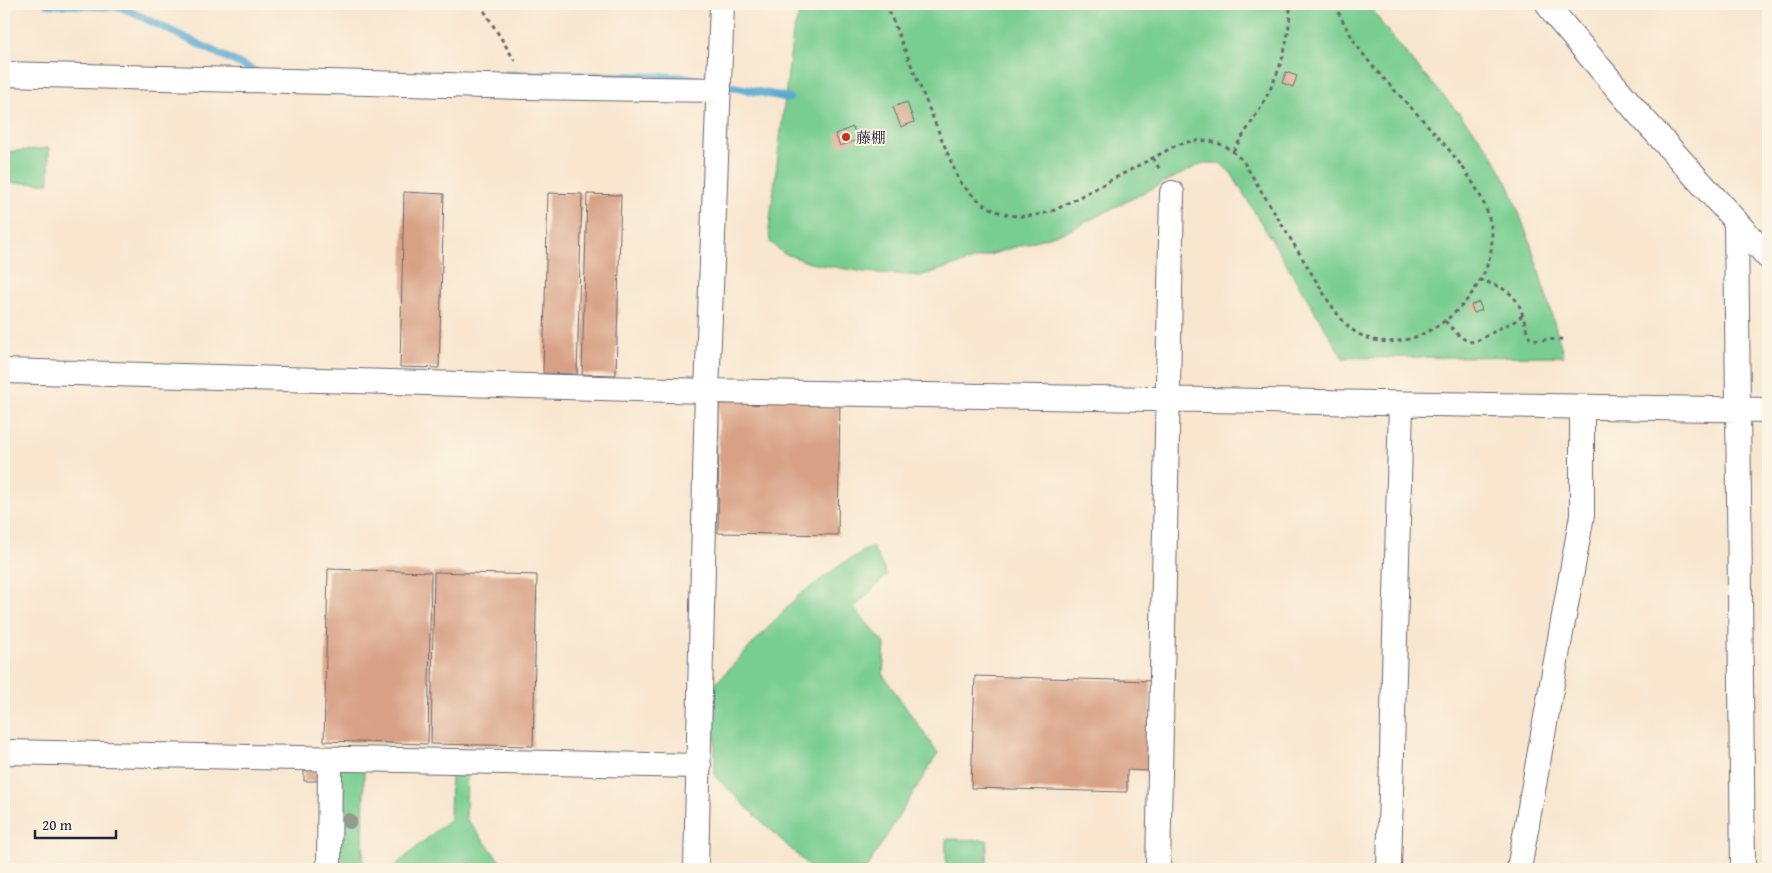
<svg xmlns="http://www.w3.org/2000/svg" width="1772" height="873" font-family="'Gentium Book Plus','Noto Serif JP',serif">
<rect width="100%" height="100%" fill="#fcf5e5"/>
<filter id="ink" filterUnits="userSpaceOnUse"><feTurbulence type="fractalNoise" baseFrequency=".02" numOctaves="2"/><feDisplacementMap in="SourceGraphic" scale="10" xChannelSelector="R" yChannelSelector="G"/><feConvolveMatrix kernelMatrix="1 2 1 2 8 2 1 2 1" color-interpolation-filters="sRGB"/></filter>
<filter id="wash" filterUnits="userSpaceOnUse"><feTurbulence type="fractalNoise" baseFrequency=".0096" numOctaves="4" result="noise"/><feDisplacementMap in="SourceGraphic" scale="20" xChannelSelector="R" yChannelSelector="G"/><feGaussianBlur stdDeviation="1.12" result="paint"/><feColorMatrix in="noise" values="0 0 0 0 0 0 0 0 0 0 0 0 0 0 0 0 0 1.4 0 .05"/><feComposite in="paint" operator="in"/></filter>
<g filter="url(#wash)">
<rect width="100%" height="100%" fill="#f8e6cf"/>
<!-- green -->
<path fill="#78cd90" stroke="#4d7866" d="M803,4H1369L1382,24L1415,64L1472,128L1490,151L1509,186L1531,245L1564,356L1343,358L1231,173L1220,163H1203L1068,231L920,276L865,272L810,263L783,253L770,242L769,229L793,32Z
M49,148V183H4V152Z
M872,546L887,575L854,608L885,644L883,675L938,753L866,869H812L715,777V684L798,596L839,566Z
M338,768L364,769L363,869H337Z
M451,771H467L466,818L506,869H391L450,819Z
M946,839L987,840V869H946Z"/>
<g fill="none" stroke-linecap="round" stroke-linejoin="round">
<!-- stream -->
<path stroke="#58a8d2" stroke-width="8" d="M47,4L121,7L257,72
M506,75L683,77L697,80
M723,85L789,98"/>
</g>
<g id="blocks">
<!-- building -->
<path fill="#d8a185" d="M1286,72L1297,76L1293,87L1282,83Z
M907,102L914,122L901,127L893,107Z
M853,127L857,140L840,146L835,134Z
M404,192L444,194L439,368L400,367Z
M548,193L582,194L577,374L543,373Z
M587,194L621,195L616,375L582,374Z
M1479,302L1482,310L1474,313L1471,305Z
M719,396L840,398L838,535L718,533Z
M328,569L431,572L428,744L324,741Z
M434,572L537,575L533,746L431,744Z
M975,676L1151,681L1149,771L1127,770V792L971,788Z
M304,770H320L319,781H304Z"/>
</g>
</g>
<g filter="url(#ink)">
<use href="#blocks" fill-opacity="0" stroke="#6d676f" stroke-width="1"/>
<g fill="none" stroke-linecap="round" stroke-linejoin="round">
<defs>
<path id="minor" d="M1548,4L1555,15L1639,114L1768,257
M4,74L523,87L719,90
M1736,221L1743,869
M4,371L707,391L1768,410
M4,752L699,766
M329,869L330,760
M696,869L707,391L722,4
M1158,869L1172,193
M1389,869L1401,404
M1519,869L1582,515V407"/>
</defs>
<!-- minor casing -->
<use href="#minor" stroke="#6d676f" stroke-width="26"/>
<!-- path -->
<path stroke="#6d676f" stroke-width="3" stroke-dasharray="4 4" stroke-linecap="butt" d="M480,4L515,61
M886,4L959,181C988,214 1013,224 1055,210L1177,145C1204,136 1223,140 1243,161L1329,302C1337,313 1345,326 1357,333C1413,366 1491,298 1492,240C1493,177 1404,106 1367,59C1353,42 1344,23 1334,4
M1233,151C1265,102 1290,65 1290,4
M1153,158L1160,170
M1479,280C1501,286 1517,292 1523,316C1525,324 1526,330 1530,338L1540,340L1563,339
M1445,321C1472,350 1470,345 1502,327C1509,323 1517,322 1522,315"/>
<!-- minor -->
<use href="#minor" stroke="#fff" stroke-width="24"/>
</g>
<!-- trees -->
<circle fill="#939b8e" cx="349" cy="821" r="8"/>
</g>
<!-- markers -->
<circle fill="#c8321e" stroke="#fcf5e5" stroke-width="2" cx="846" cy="137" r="5"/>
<g text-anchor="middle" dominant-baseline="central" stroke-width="4" stroke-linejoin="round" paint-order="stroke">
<!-- poi labels -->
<g font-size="15" fill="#22223b" stroke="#fcf5e5" text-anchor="start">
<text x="856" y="137">藤棚</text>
</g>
</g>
<!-- margin -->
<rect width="1772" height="873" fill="none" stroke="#fcf5e5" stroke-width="20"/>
<!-- scale -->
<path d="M35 830v8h81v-8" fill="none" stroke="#22223b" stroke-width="2.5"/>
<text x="42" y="830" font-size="15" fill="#22223b" stroke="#fcf5e5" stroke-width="4" paint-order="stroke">20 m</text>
</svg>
